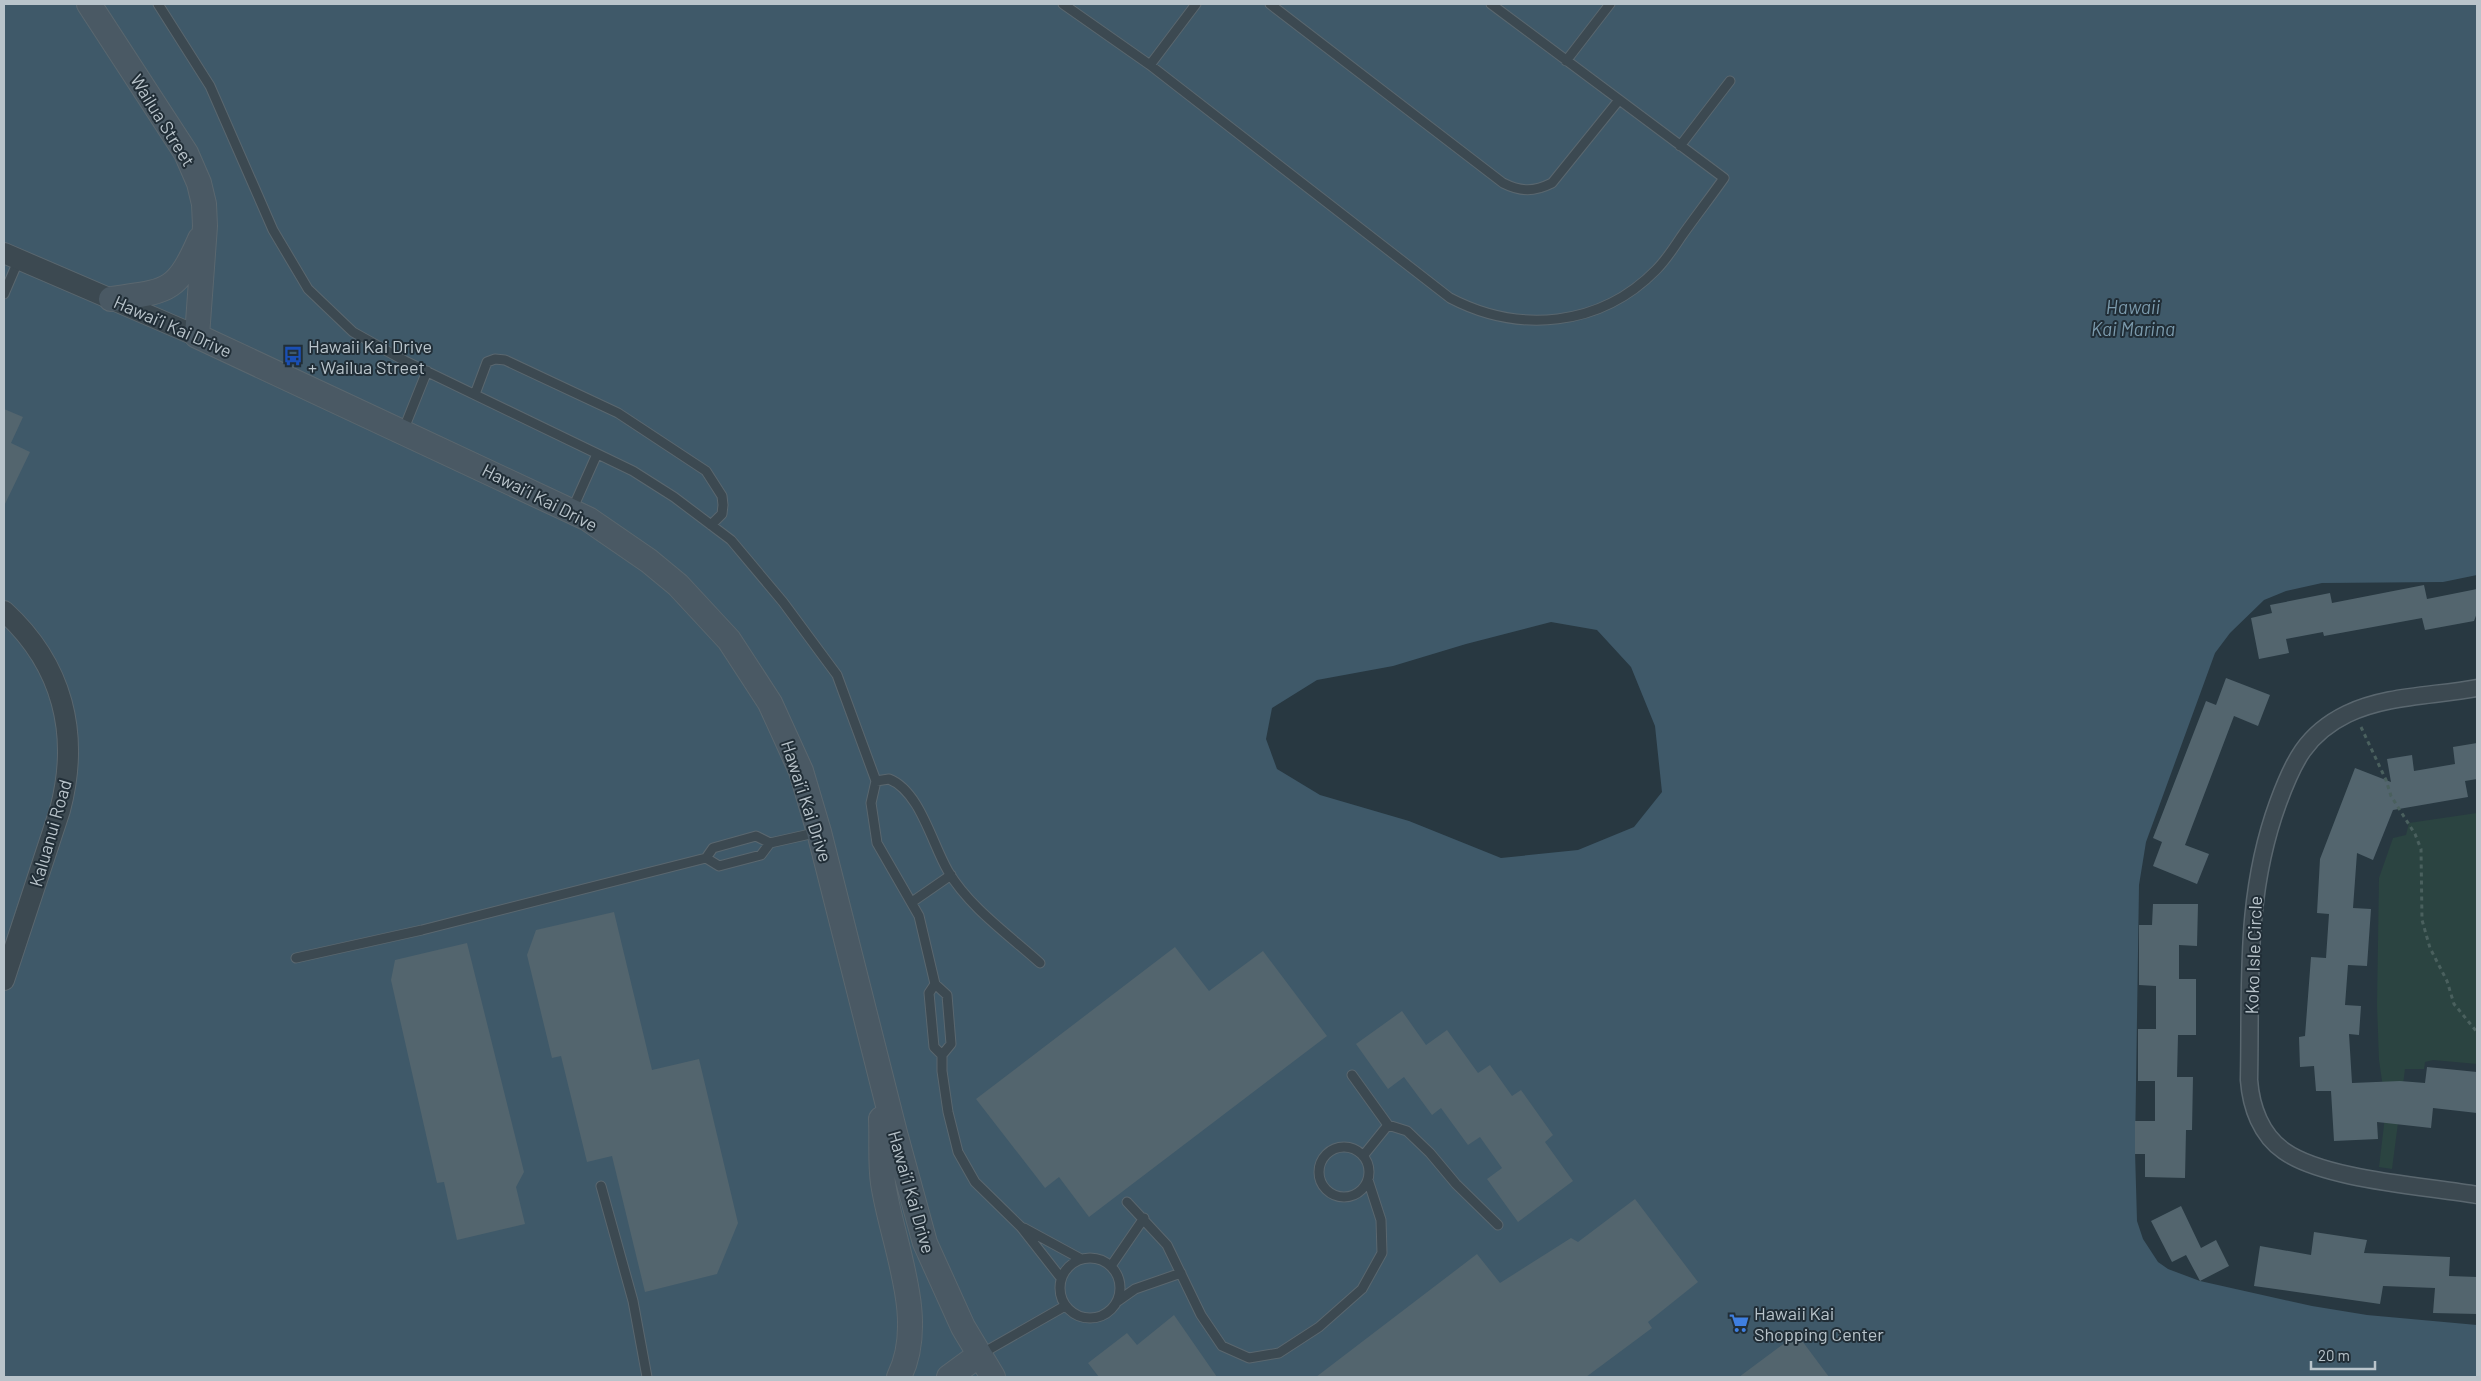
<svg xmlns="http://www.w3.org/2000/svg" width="2481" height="1381" font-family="Barlow,sans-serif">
<rect width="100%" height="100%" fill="#283841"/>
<!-- green -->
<path fill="#2b4441" d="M2477,813V1064L2433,1060L2425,1062L2424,1069H2405L2392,1169L2379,1167L2386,1108L2379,1060L2377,1005L2379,878L2393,838L2406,835L2409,823Z"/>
<!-- water -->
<path fill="#3f5969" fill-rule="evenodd" d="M4,4H2477V575L2443,582L2322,583L2286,591L2264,600L2230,633L2215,653L2146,842L2139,885L2135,1151L2137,1221L2143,1239L2158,1262L2168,1269L2200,1281L2312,1306L2367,1315L2477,1325V1377H4ZM1551,622L1597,630L1631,667L1655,726L1662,792L1634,827L1578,850L1501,858L1409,821L1320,795L1277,769L1266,739L1272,708L1317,680L1393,666L1466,644Z"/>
<!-- building -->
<path fill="#53656e" d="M4,409L23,417L11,443L30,452L4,506Z
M2424,585L2427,599L2477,589V613L2474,621L2425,630L2422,618L2324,636L2323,632L2286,639L2289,653L2259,659L2251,618L2272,613L2270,605L2330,593L2332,603Z
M2226,678L2270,695L2258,726L2234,716L2185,845L2209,854L2197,884L2153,866L2162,842L2153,838L2206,701L2216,705Z
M2477,743V779L2465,781L2468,797L2393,810L2373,860L2357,853L2353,908L2371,909L2367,966L2348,965L2345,1005L2361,1006L2359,1035L2349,1034L2352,1083L2400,1081L2425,1083L2427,1067L2477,1072V1113L2433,1108L2431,1128L2377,1122L2378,1139L2334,1141L2331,1091H2316L2314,1066L2300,1067L2299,1037L2305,1036L2311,957L2326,958L2329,914L2317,913L2320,859L2355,768L2391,782L2387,759L2412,755L2414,771L2455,764L2453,747Z
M2153,904H2198L2197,946L2179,945V979H2196V1035H2178L2177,1077H2193L2192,1130H2186L2185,1178L2145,1177V1154H2135V1121H2155V1081H2138V1029H2156V986L2139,985V925H2152Z
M614,912L652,1070L699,1059L738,1223L717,1274L645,1292L612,1156L587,1162L561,1056L552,1058L527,955L536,930Z
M467,943L524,1172L516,1187L525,1224L457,1240L444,1182L437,1183L391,980L395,960Z
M1175,947L1209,991L1263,951L1327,1036L1089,1217L1059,1177L1045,1188L976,1099Z
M1402,1011L1426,1045L1447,1030L1478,1073L1490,1065L1512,1096L1521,1090L1553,1135L1545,1142L1573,1181L1518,1222L1487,1179L1502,1168L1480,1137L1468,1145L1441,1108L1432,1115L1404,1077L1388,1089L1356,1044Z
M1635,1199L1698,1282L1648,1322L1652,1328L1586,1377H1316L1477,1254L1500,1283L1571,1238L1578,1242Z
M2181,1206L2201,1248L2216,1240L2229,1266L2200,1281L2186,1255L2172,1262L2151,1221Z
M2314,1232L2367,1240L2364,1253L2450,1257L2449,1276L2477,1277V1314L2433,1313L2435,1288L2383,1286L2380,1304L2254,1286L2260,1246L2311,1255Z
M1174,1315L1217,1377H1099L1088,1363L1127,1333L1137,1345Z
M1797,1334L1829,1377H1739Z"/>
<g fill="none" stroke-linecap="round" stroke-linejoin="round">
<defs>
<path id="service" d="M158,4L210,86L273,230L308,289L353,332L405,361L633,471L674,497L731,540L783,602L837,675L876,781L871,803L877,843L919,916L935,984L947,995L951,1044L942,1055V1071L948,1112L958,1152L975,1182L1021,1227L1061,1278
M1063,4L1150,65L1450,298C1519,334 1600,327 1656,270C1666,260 1673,249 1681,237C1695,217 1710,198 1724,178L1491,4
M1270,4L1503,183C1521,192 1534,192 1552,183L1619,100
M1566,61L1610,4
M1150,65L1196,4
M1680,146L1730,81
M4,294L19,259
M475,394L487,362L495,359L505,360L618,413L706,471L722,496L723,505L722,514L711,525
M403,431L427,371
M572,510L597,454
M876,781L889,779C920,791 932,844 948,871C969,907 1009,935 1040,963
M706,858L719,866L761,855L770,843
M912,902L951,875
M296,958L422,930L706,858L713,848L756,836L770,843L819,832
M935,984L929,993L934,1047L942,1055
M1352,1075L1388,1125L1363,1156
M1388,1125L1407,1131L1430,1153L1456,1184L1498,1225
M1319 1172a25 25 0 1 1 50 0a25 25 0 1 1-50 0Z
M601,1186L633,1301L647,1377
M1127,1202L1167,1245L1201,1315L1222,1346L1249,1358L1279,1353L1319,1327L1362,1289L1382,1253L1381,1220L1368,1180
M1024,1228L1081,1259
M1060 1288a30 30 0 1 1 60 0a30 30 0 1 1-60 0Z
M1111,1266L1144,1218
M1118,1301L1135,1289L1181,1273
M981,1354L1065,1306"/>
<path id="minor" d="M2477,688C2435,696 2386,695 2347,714C2306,734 2293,762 2278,803C2244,896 2251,984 2249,1080C2251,1107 2261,1135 2284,1151C2325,1180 2426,1186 2477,1195"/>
<path id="tertiary" d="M4,253L197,336
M4,611C63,665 80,734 60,810L4,980"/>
<path id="secondary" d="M89,4L186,153L199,183L204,204L205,226L197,336L588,519L649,561L678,585L729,640L770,703L801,771L819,832L895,1133L925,1243L963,1327L993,1377
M111,299C167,291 176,294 200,239
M881,1119C882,1140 880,1162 883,1183C892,1244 928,1319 899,1377
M949,1377L979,1355"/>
</defs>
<!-- service casing -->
<use href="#service" stroke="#5a676f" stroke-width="11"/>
<!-- minor casing -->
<use href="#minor" stroke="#5a676f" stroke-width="19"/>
<!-- tertiary casing -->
<use href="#tertiary" stroke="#5a676f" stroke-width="22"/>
<!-- secondary casing -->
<use href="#secondary" stroke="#5a676f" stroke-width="26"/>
<!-- path -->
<path stroke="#4a605e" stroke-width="3" stroke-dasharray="4 4" stroke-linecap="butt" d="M2361,727L2386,780L2391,796L2415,834L2421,849L2422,920L2430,948L2447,981L2454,1004L2477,1032"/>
<!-- service -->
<use href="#service" stroke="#3c4951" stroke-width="9"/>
<!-- minor -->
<use href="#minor" stroke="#3c4951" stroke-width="16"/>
<!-- tertiary -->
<use href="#tertiary" stroke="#3c4951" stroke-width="20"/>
<!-- secondary -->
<use href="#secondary" stroke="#4a5964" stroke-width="24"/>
</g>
<!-- icons -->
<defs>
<symbol id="bus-bare" viewBox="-9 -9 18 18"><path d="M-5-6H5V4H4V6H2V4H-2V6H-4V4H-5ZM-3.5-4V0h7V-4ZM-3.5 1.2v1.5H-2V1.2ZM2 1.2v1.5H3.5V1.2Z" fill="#1a4fb4" stroke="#212e37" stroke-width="2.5" paint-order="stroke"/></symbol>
<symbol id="supermarket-bare" viewBox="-9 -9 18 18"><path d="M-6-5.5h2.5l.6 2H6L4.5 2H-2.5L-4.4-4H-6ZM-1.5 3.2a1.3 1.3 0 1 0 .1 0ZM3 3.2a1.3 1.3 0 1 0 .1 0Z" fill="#3f7fe0" stroke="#212e37" stroke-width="2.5" paint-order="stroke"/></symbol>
</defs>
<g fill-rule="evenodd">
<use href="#bus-bare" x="279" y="342" width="28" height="28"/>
<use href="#supermarket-bare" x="1725" y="1309" width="28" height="28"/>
</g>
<g text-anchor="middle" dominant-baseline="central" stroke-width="4" stroke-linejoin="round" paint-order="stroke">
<!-- street labels -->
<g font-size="18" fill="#b9c4cb" stroke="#212e37">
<text transform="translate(163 120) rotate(58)">Wailua Street</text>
<text transform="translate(173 326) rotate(24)">Hawai’i Kai Drive</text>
<text transform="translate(540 497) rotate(27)">Hawai’i Kai Drive</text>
<text transform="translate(807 801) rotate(72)">Hawai’i Kai Drive</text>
<text transform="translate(50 833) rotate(-74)">Kaluanui Road</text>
<text transform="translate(2253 955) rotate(-88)">Koko Isle Circle</text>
<text transform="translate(912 1192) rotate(74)">Hawai’i Kai Drive</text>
</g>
<!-- poi labels -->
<g font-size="18" fill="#b9c4cb" stroke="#212e37" text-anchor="start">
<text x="308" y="346">Hawaii Kai Drive<tspan x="308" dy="21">+ Wailua Street</tspan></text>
<text x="1754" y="1313">Hawaii Kai<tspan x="1754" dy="21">Shopping Center</tspan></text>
</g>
<!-- water labels -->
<g font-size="19" font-style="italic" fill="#7b9aac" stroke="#212e37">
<text x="2133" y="306">Hawaii<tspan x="2133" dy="22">Kai Marina</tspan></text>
</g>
</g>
<!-- border -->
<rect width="2481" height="1381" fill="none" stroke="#b9c4cb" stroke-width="10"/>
<!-- scale -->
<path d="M2311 1361v8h64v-8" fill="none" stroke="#b9c4cb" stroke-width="2.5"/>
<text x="2318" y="1361" font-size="15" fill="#b9c4cb" stroke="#212e37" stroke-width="4" paint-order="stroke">20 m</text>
</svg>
